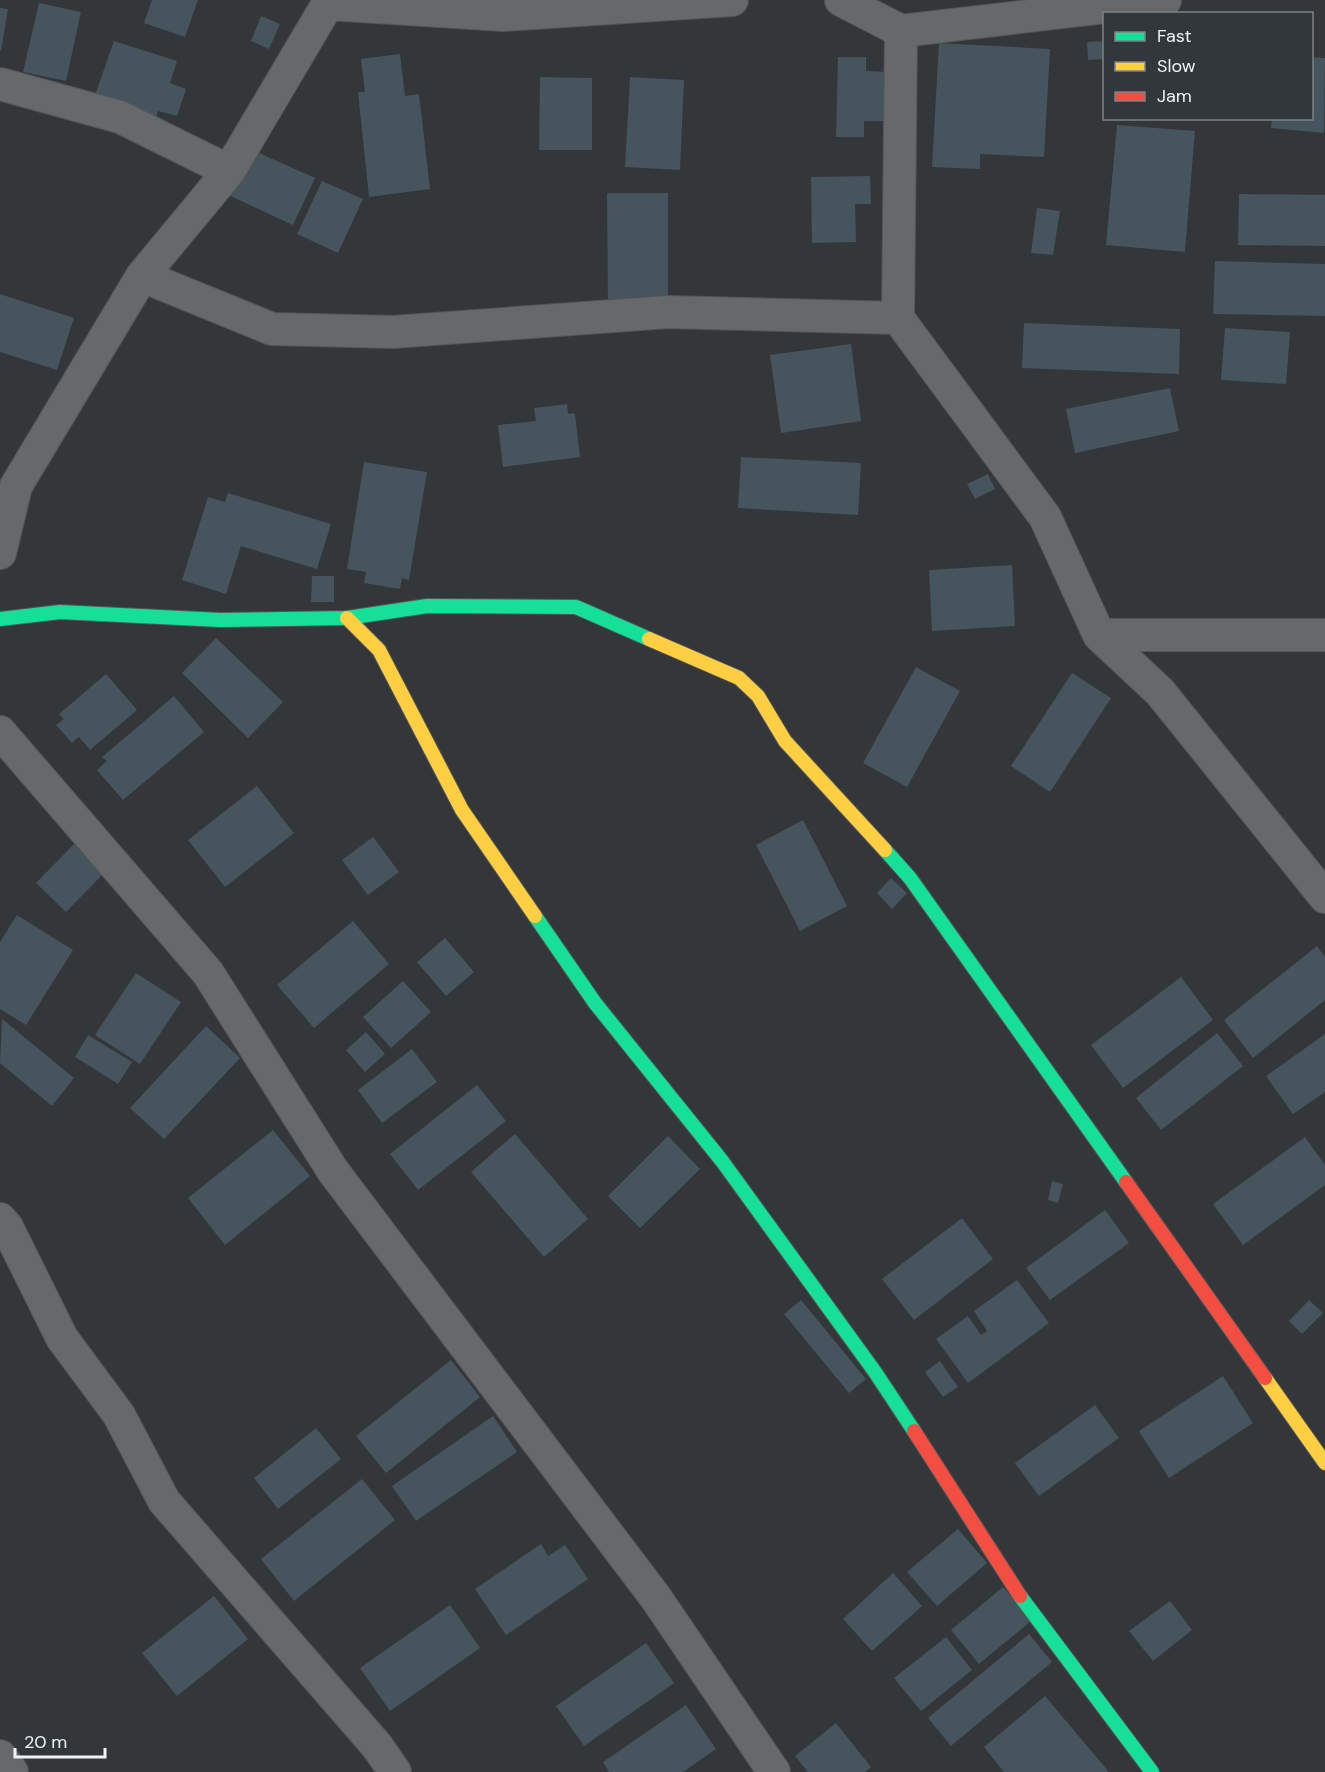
<svg xmlns="http://www.w3.org/2000/svg" width="1325" height="1772" font-family="'DM Sans',sans-serif">
<rect width="100%" height="100%" fill="#343739"/>
<!-- building -->
<path fill="#45545d" d="M152,0H198L185,37L144,23Z
M39,3L81,12L66,81L23,72Z
M0,8L8,9L1,51H0Z
M261,16L280,24L269,49L251,41Z
M114,41L177,61L170,83L186,89L177,116L158,111L155,121L93,101Z
M1104,41V59L1088,60L1087,42Z
M939,43L1050,49L1044,157L980,154V169L932,167Z
M400,54L405,96L419,94L430,189L369,197L358,92H365L361,59Z
M838,57H866V71L888,72L886,121H864V137H836Z
M1312,57L1325,58L1324,133L1271,128L1272,118H1312Z
M540,77L592,78V150H539Z
M630,77L684,80L680,170L625,167Z
M1117,125L1195,131L1185,252L1106,245Z
M248,148L315,178L293,225L224,193Z
M870,176L871,204H855L856,242L812,243L811,177Z
M322,181L363,199L338,253L297,234Z
M607,193H668V306L608,307Z
M1239,194L1325,195V246L1238,245Z
M1037,208L1060,211L1053,255L1031,253Z
M1215,261L1325,264V316L1213,314Z
M0,294L74,318L57,370L0,352Z
M1024,323L1180,329L1179,374L1022,368Z
M1225,328L1290,332L1286,384L1221,380Z
M851,344L861,421L781,433L770,355Z
M1170,388L1179,431L1075,453L1066,409Z
M567,404L568,414L574,413L575,415L580,457L503,467L498,425L536,421L534,408Z
M741,457L861,463L858,515L738,508Z
M364,462L427,472L409,580L402,578L400,589L364,583L366,572L347,569Z
M988,474L995,489L975,499L967,484Z
M228,493L331,524L317,569L241,546L226,594L182,580L208,497L225,502Z
M1012,565L1015,626L932,631L929,570Z
M312,576H334V602H311Z
M216,638L283,702L248,738L182,673Z
M916,667L960,691L907,787L863,763Z
M1072,673L1111,698L1050,792L1011,766Z
M106,674L137,710L90,750L79,737L72,743L56,725L64,719L59,714Z
M174,696L204,732L123,800L97,770L107,761L102,757Z
M257,786L294,833L225,887L188,840Z
M803,820L847,906L800,931L756,845Z
M373,837L399,872L368,895L342,860Z
M74,844L104,873L66,912L36,883Z
M891,878L907,893L892,909L877,893Z
M17,915L73,950L26,1025L0,1009V942Z
M353,921L389,964L314,1028L277,985Z
M445,938L474,972L446,996L417,962Z
M1317,946L1325,957V1000L1253,1058L1224,1020Z
M136,973L181,1002L140,1064L95,1035Z
M1181,977L1213,1020L1123,1088L1091,1045Z
M403,981L431,1012L391,1048L363,1017Z
M2,1019L74,1078L52,1106L0,1063Z
M206,1026L240,1058L164,1139L130,1108Z
M366,1032L385,1054L365,1072L346,1050Z
M1217,1033L1243,1066L1161,1130L1136,1098Z
M1325,1034V1092L1293,1114L1266,1076Z
M88,1035L132,1062L118,1084L75,1057Z
M412,1049L437,1082L382,1123L358,1090Z
M477,1085L506,1121L418,1190L390,1154Z
M273,1130L310,1176L225,1245L188,1198Z
M515,1134L588,1219L544,1257L471,1172Z
M668,1136L700,1169L640,1228L608,1196Z
M1305,1137L1325,1165V1185L1243,1245L1213,1204Z
M1052,1181L1063,1184L1058,1203L1048,1200Z
M1105,1210L1129,1243L1050,1300L1026,1268Z
M962,1218L993,1259L914,1320L882,1279Z
M1017,1280L1049,1323L968,1383L936,1339L968,1316L981,1335L987,1331L974,1311Z
M801,1300L866,1379L849,1393L784,1314Z
M1309,1300L1323,1313L1302,1334L1289,1321Z
M451,1360L480,1397L386,1473L356,1436Z
M940,1361L958,1387L943,1397L925,1372Z
M1223,1376L1253,1423L1169,1478L1139,1431Z
M1095,1405L1119,1438L1039,1496L1015,1463Z
M493,1416L517,1452L416,1521L392,1486Z
M316,1428L341,1459L278,1509L254,1478Z
M362,1479L395,1520L294,1601L261,1559Z
M958,1529L987,1563L937,1606L907,1572Z
M541,1544L548,1556L565,1545L588,1579L506,1635L475,1589Z
M893,1573L922,1606L872,1651L843,1619Z
M1003,1587L1031,1621L979,1664L951,1630Z
M214,1596L248,1639L177,1696L142,1653Z
M1170,1601L1192,1630L1153,1661L1129,1631Z
M450,1605L480,1648L390,1711L360,1668Z
M1029,1634L1052,1662L951,1746L928,1718Z
M946,1637L972,1670L921,1711L894,1678Z
M646,1643L674,1683L584,1746L556,1706Z
M1045,1696L1109,1772H1004L984,1747Z
M686,1705L716,1749L683,1772H609L603,1762Z
M836,1723L871,1767L865,1772H808L795,1756Z"/>
<g fill="none" stroke-linecap="round" stroke-linejoin="round">
<defs>
<path id="street" d="M841,0L901,31L1165,0
M329,4L503,15L732,0
M0,84L120,117L229,171
M142,276L272,329L393,332L668,312L898,318L901,31
M898,318L1045,517L1099,635L1160,692L1325,897
M0,553L16,486L142,276L229,171L330,0
M1099,635H1325
M0,732L208,973L333,1171L656,1598L774,1772
M0,1219L7,1227L62,1338L119,1415L164,1501L377,1746L395,1772
M0,1756L12,1772"/>
<path id="fast" d="M0,619L60,612L220,620L347,618L427,606L576,607L649,639
M885,850L910,878L1126,1182
M535,916L595,1003L722,1161L875,1372L914,1431
M1020,1596L1152,1772"/>
<path id="slow" d="M347,618L379,650L462,810L535,916
M649,639L739,678L758,696L785,741L885,850
M1265,1378L1325,1463"/>
<path id="jam" d="M1126,1182L1265,1378
M914,1431L1020,1596"/>
</defs>
<!-- street casing -->
<use href="#street" stroke="#535557" stroke-width="34"/>
<!-- fast casing -->
<use href="#fast" stroke="#535557" stroke-width="16"/>
<!-- slow casing -->
<use href="#slow" stroke="#535557" stroke-width="16"/>
<!-- jam casing -->
<use href="#jam" stroke="#535557" stroke-width="16"/>
<!-- street -->
<use href="#street" stroke="#666869" stroke-width="32"/>
<!-- fast -->
<use href="#fast" stroke="#16e098" stroke-width="14"/>
<!-- slow -->
<use href="#slow" stroke="#ffcf43" stroke-width="14"/>
<!-- jam -->
<use href="#jam" stroke="#f24e42" stroke-width="14"/>
</g>
<!-- legend -->
<rect x="1103" y="12" width="210" height="108" fill="#32373b" stroke="#7e8285" stroke-width="1.5"/>
<rect x="1115" y="32" width="30" height="9" fill="#16e098" stroke="#7e8285" stroke-width="1.5"/>
<text x="1157" y="42" font-size="18" fill="#f0f3f5">Fast</text>
<rect x="1115" y="62" width="30" height="9" fill="#ffcf43" stroke="#7e8285" stroke-width="1.5"/>
<text x="1157" y="72" font-size="18" fill="#f0f3f5">Slow</text>
<rect x="1115" y="92" width="30" height="9" fill="#f24e42" stroke="#7e8285" stroke-width="1.5"/>
<text x="1157" y="102" font-size="18" fill="#f0f3f5">Jam</text>
<!-- scale -->
<path d="M15 1748v9h90v-9" fill="none" stroke="#f0f3f5" stroke-width="3"/>
<text x="24" y="1748" font-size="18" fill="#f0f3f5" stroke="#32373b" stroke-width="4.5" paint-order="stroke">20 m</text>
</svg>
